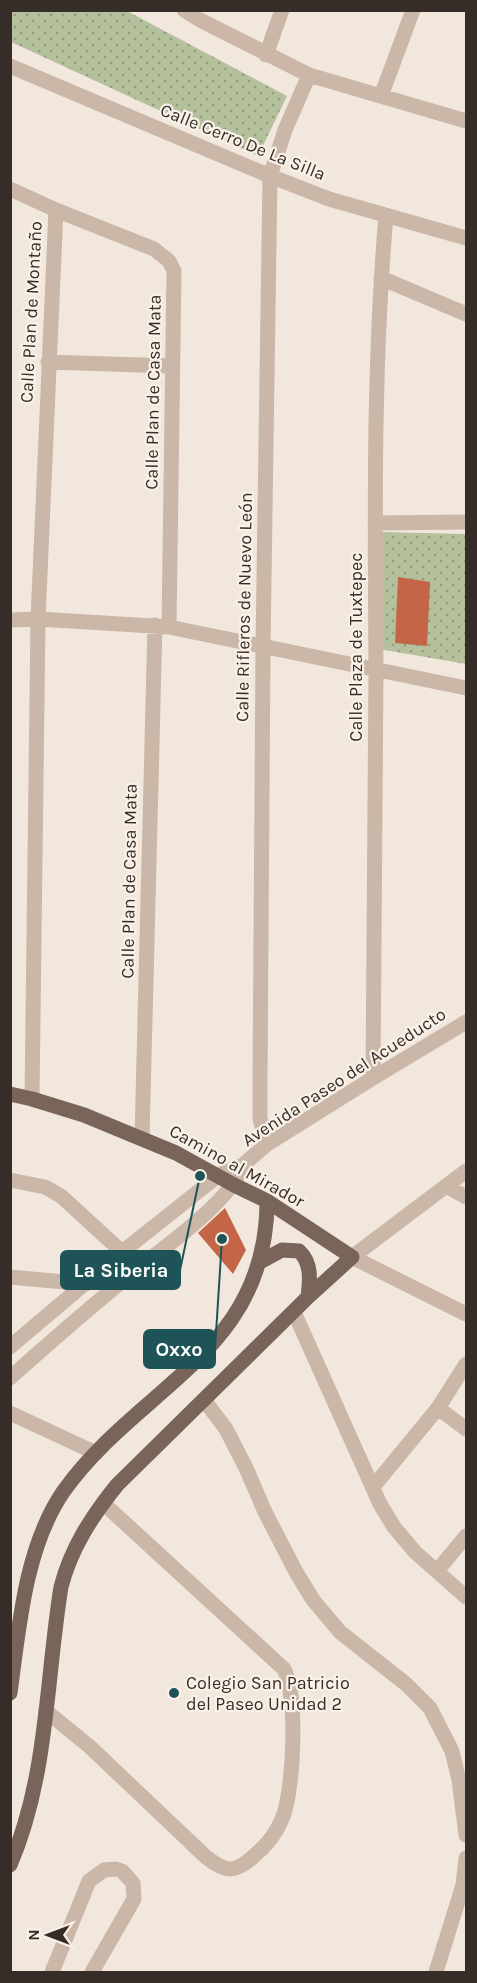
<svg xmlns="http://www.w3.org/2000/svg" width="477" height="1983" font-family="Karla,sans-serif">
<defs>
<pattern id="green-dots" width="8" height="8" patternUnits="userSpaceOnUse" patternTransform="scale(1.5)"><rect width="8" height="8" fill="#b5c19c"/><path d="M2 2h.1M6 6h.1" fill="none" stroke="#949d7f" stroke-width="1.8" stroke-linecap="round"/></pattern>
</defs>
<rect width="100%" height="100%" fill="#f2e7dc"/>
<!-- green -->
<path fill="url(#green-dots)" d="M11,10L127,11L287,96L258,156L11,42Z
M381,532L466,534V664L379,649Z"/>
<!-- building -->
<path fill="#c46547" d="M398,577L430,582L427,646L395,643Z
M225,1208L246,1250L233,1274L198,1233Z"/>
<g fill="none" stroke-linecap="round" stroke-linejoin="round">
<!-- minor -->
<path stroke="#cab7a8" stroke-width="15" d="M184,10L200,20L309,75L466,121
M266,55L282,10
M10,66L270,176L329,199L466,238
M381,96L413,10
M10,189L56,210L154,249L169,261L174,271L169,627
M381,278L466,314
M48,362L172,366
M375,523L466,522
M10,620L38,619L169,627L466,688
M373,1078C374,942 376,806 376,669C375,518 373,366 386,216
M32,1099L38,619L56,210
M142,1138L155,625
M266,1145L260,1118V1081L263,647L270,176L285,130L309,75
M466,1171L352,1257L466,1314
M10,1180L45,1187L61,1196L122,1252
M446,1186L466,1197
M10,1277L86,1284
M294,1312L380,1504L394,1527L415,1552L466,1597
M10,1347L122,1252L219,1175L243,1165L266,1145L373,1078L466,1022
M10,1378C50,1342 91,1307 132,1273C162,1249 224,1206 239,1173
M204,1400L226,1429L246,1468L265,1512L296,1572L313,1600L340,1632L406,1684L430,1708L452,1751L459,1780L466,1835
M438,1408L466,1429
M10,1413L96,1453
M373,1487L438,1408L466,1364
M437,1571L466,1536
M46,1711L89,1746L206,1857C225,1872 235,1874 254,1856C266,1846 276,1834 282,1819C294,1792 298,1695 284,1669L103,1503
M52,1972L89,1881L104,1870L116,1869L122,1871L133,1883L134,1899L92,1972
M436,1972L463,1885L466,1858"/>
<!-- major -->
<path stroke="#786459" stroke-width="15" d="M10,1094L32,1099L84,1115L176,1153L234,1185L267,1201L352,1257L308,1297L117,1485C92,1516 71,1548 61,1587C46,1679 48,1777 10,1865
M260,1262L282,1250L299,1251C312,1263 310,1280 308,1297
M10,1693C19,1627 25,1548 63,1492C138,1386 267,1353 267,1201"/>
</g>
<!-- markers -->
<circle fill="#1e5458" stroke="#f9f1e8" stroke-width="2" cx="174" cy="1693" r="6"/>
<g text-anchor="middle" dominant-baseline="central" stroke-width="4.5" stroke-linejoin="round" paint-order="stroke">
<!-- street labels -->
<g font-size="18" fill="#372d28" stroke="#f9f1e8">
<text transform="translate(243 142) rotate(22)">Calle Cerro De La Silla</text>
<text transform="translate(31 312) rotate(-87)">Calle Plan de Montaño</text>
<text transform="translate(153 392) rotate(-89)">Calle Plan de Casa Mata</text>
<text transform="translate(244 607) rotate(-89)">Calle Rifleros de Nuevo León</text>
<text transform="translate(356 647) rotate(-90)">Calle Plaza de Tuxtepec</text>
<text transform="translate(129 881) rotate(-89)">Calle Plan de Casa Mata</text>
<text transform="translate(344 1077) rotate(-33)">Avenida Paseo del Acueducto</text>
<text transform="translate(237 1166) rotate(29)">Camino al Mirador</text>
</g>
<!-- poi labels -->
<g font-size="18" fill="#372d28" stroke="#f9f1e8" text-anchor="start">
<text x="186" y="1683">Colegio San Patricio<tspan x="186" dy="21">del Paseo Unidad 2</tspan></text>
</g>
</g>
<!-- callouts -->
<path fill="none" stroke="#1e5458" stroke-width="2" d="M200 1176L180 1270M222 1239L215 1349"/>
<g fill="#1e5458" stroke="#f9f1e8" stroke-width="2">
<circle cx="200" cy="1176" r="6"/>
<circle cx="222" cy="1239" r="6"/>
</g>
<g fill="#1e5458" stroke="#1e5458" stroke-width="2">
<rect x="61" y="1251" width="119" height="38" rx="6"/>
<rect x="144" y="1330" width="71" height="38" rx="6"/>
</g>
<g font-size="20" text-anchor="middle" font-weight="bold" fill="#fff">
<text x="121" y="1277">La Siberia</text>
<text x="179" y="1356">Oxxo</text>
</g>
<!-- border -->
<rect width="477" height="1983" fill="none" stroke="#372d28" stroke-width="24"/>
<!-- north arrow -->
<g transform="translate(48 1935) rotate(270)" stroke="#f9f1e8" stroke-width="4.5" paint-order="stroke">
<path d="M0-4.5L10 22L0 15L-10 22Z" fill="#372d28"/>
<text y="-9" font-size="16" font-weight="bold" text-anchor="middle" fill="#372d28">N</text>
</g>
</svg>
